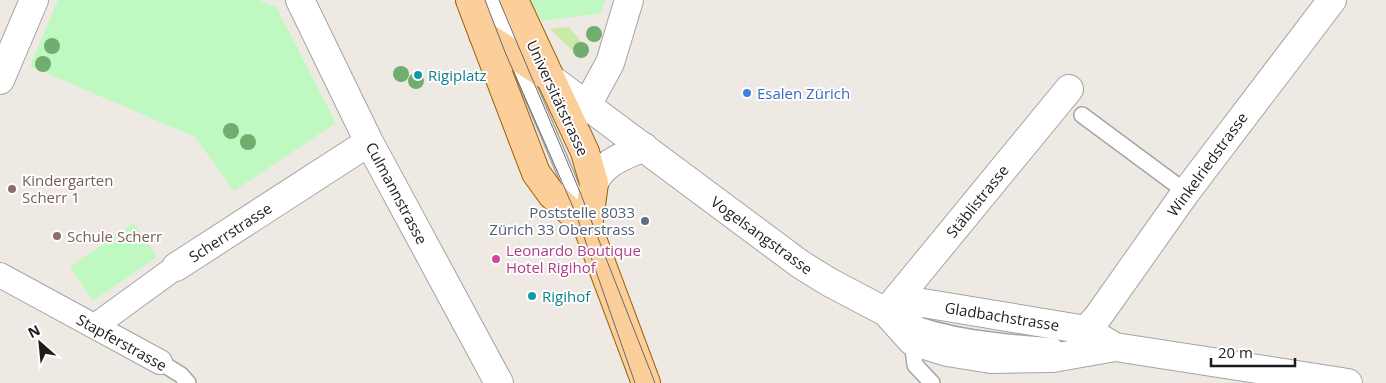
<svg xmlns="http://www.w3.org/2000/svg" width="1386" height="383" font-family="'Open Sans',sans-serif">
<rect width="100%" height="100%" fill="#eeeae3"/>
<!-- grass -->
<path fill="#cbe9a8" d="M569,27L587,49V54L577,55L550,29Z"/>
<!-- park -->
<path fill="#bff9c1" d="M58,0H259L276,7L336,123L234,191L195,137L30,66Z
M530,0H605L601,13L542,21Z
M134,223L157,257L93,301L70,267Z"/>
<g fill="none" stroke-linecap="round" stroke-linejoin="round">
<defs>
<path id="service" d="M492,0L584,217
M1082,115L1186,192
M898,317C946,338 1002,342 1054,346
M912,341L915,365L932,383
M160,362L181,375L188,383"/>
<path id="pedestrian" d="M0,275L160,362
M95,326L176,267"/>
<path id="minor" d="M300,0L369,142L499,383
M0,80L34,0
M587,105L610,63L629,0
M176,267L369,142
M886,312L1069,89
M1086,330L1097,318L1186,192L1332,0"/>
<path id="tertiary" d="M550,78L800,264L829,282L886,312L912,341L947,352L991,359L1053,358L1115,347L1348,383
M594,183C603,162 624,156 644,147
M886,312L923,303L1086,330L1115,347"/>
<path id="primary" d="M470,0L536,173L552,195L588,228
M514,0L585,152L594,183L588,228L646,383
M483,35L549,77"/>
</defs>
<!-- service casing -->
<use href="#service" stroke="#a4a4a4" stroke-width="18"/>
<!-- pedestrian casing -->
<use href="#pedestrian" stroke="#a4a4a4" stroke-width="26"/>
<!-- minor casing -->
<use href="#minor" stroke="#a4a4a4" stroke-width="30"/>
<!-- tertiary casing -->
<use href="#tertiary" stroke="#a4a4a4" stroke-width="30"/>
<!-- primary casing -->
<use href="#primary" stroke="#965e00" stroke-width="30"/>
<!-- service -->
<use href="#service" stroke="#fff" stroke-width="15"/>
<!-- pedestrian -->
<use href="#pedestrian" stroke="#fff" stroke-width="24"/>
<!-- minor -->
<use href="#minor" stroke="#fff" stroke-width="28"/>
<!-- tertiary -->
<use href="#tertiary" stroke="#fff" stroke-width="28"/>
<!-- primary -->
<use href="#primary" stroke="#fcce9a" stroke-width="28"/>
<!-- tram -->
<path stroke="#6b6b6b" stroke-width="1" d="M485,0L505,52L576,214L635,383
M499,0L580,192L655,383"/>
</g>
<!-- trees -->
<g fill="#71ad6f">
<circle cx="594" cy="34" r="8"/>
<circle cx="52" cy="46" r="8"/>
<circle cx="581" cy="50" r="8"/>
<circle cx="43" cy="64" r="8"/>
<circle cx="401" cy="74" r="8"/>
<circle cx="416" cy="81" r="8"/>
<circle cx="231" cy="131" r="8"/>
<circle cx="248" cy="142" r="8"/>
</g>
<!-- markers -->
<g fill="#0f9aa8" stroke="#fff" stroke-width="2">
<circle cx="418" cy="75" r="5"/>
<circle cx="532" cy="296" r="5"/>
</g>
<circle fill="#3f7fe0" stroke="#fff" stroke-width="2" cx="747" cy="93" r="5"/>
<g fill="#8d6e63" stroke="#fff" stroke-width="2">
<circle cx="12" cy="189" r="5"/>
<circle cx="57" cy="236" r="5"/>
</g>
<circle fill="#5c6f8a" stroke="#fff" stroke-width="2" cx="645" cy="221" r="5"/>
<circle fill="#d1479c" stroke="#fff" stroke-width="2" cx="496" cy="259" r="5"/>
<g text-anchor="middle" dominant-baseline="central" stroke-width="4" stroke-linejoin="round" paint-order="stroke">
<!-- culture labels -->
<g font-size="15" fill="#0d838f" stroke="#fff" text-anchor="start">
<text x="428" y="75">Rigiplatz</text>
<text x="542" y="296">Rigihof</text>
</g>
<!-- shop labels -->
<g font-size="15" fill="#366cbe" stroke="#fff" text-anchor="start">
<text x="757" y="93">Esalen Zürich</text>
</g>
<!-- street labels -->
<g font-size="15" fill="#1d1d1d" stroke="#fff">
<text transform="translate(558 98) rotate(65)">Universitätstrasse</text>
<text transform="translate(1207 164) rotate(-54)">Winkelriedstrasse</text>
<text transform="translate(397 193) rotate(62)">Culmannstrasse</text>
<text transform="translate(977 201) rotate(-51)">Stäblistrasse</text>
<text transform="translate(230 232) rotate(-33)">Scherrstrasse</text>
<text transform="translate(762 235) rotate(36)">Vogelsangstrasse</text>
<text transform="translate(1002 316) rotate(9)">Gladbachstrasse</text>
<text transform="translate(122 342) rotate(29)">Stapferstrasse</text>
</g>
<!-- education labels -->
<g font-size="15" fill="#785e54" stroke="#fff" text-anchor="start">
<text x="22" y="180">Kindergarten<tspan x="22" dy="17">Scherr 1</tspan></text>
<text x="67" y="236">Schule Scherr</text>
</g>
<!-- service labels -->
<g font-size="15" fill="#4e5e75" stroke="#fff" text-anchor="end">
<text x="635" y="212">Poststelle 8033<tspan x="635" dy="17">Zürich 33 Oberstrass</tspan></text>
</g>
<!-- hotel labels -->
<g font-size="15" fill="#b23c85" stroke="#fff" text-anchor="start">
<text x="506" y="250">Leonardo Boutique<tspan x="506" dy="17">Hotel Rigihof</tspan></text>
</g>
</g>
<!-- north arrow -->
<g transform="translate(40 343) rotate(333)" stroke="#ffffff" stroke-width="4" paint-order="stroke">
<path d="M0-4L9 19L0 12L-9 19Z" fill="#1d1d1d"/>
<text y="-8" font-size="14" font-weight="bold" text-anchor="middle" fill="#1d1d1d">N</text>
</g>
<!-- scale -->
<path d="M1211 358v8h84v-8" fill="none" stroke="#1d1d1d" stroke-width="2.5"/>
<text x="1218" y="358" font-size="15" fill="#1d1d1d" stroke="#ffffff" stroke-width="4" paint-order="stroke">20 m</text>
</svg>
